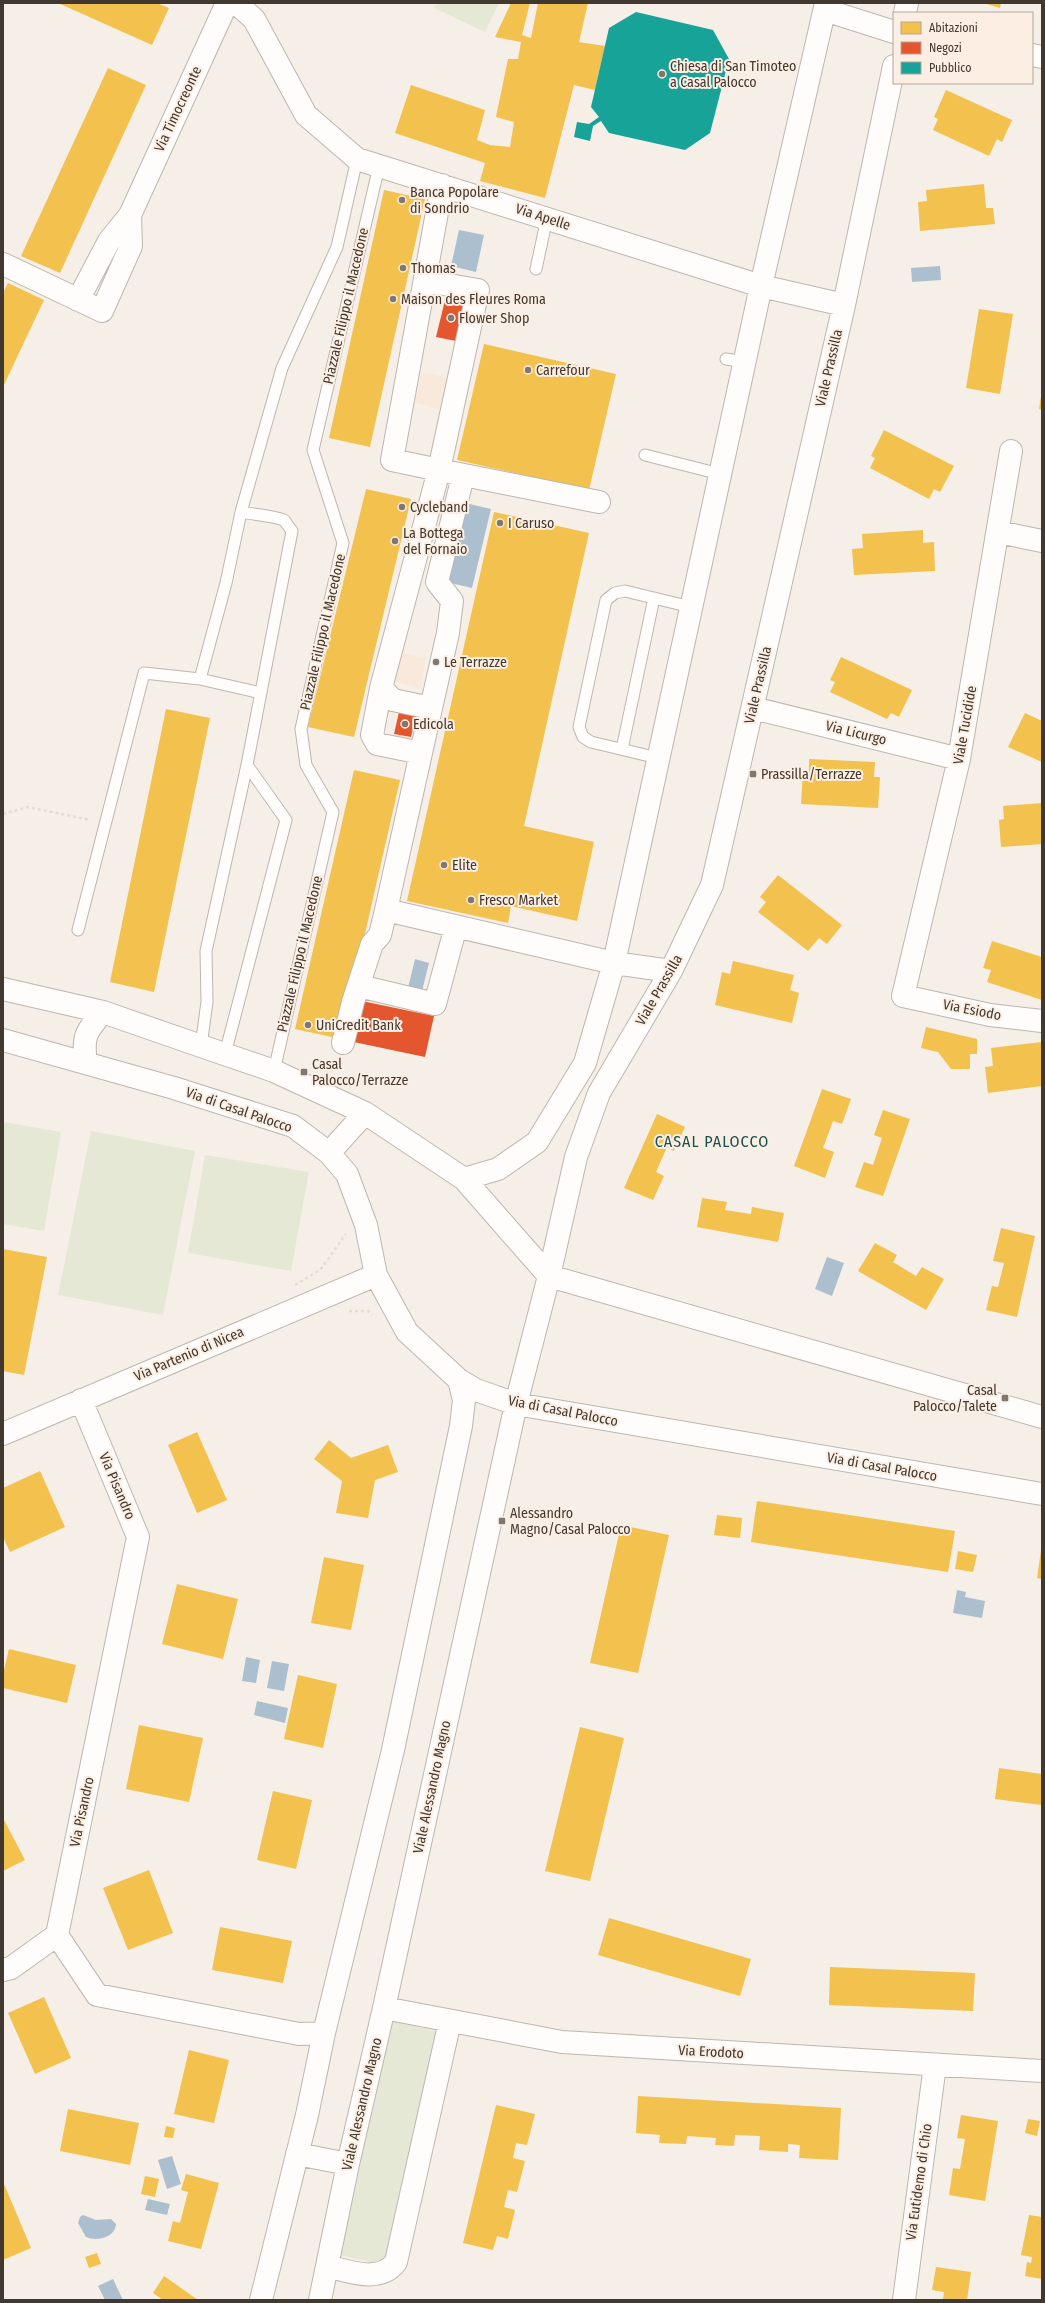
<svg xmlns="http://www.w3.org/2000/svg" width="1045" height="2303" font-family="'Fira Sans Condensed',sans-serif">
<rect width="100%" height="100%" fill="#f6efe8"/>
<!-- built -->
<path fill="#f9e9db" d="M422,372L455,379L447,412L415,402Z
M396,652L426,658L420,688L388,680Z"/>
<!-- green -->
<path fill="#e5e8d4" d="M437,3H499L485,32L434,8Z
M3,1122L61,1132L44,1231L3,1224Z
M91,1131L195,1151L163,1315L58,1295Z
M205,1155L309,1172L291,1271L188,1253Z
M390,2021L436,2031L385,2265L339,2255Z"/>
<!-- water -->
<path fill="#acbfcf" d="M459,230L484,235L476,272L451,266Z
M940,266L941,280L912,282L911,268Z
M465,503L491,509L472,588L446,582Z
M415,959L429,963L421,995L407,992Z
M827,1257L844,1263L832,1296L815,1289Z
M957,1590L966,1592L965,1597L985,1601L982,1618L953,1613Z
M246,1657L260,1660L256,1683L242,1681Z
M272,1661L289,1664L284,1691L267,1688Z
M257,1701L288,1708L285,1723L254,1715Z
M172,2156L181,2184L167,2189L158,2160Z
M148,2199L170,2204L167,2215L145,2210Z
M83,2215L96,2220L111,2219L116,2224L115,2229C109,2239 96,2241 86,2237L78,2223L80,2217Z
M113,2279L123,2300H105L98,2286Z"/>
<!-- homes -->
<path fill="#f2c14e" d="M58,3H157L169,8L152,45Z
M511,3H530L522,35L531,38L538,3H588L579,42L605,46L595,90L574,85L545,198L480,181L485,163L395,133L411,85L485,110L477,140L490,145L510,147L514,122L496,117L508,59H518L521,42L495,37Z
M983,3H1001L1000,8Z
M108,68L146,85L60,273L21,256Z
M946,90L1012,120L1002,142L997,139L989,156L933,130L938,119L934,117Z
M984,184L986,208H993L995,224L920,231L918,202L927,201L926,190Z
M384,190L425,199L370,447L329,438Z
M8,283L44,300L3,387V293Z
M979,309L1013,314L1000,394L966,388Z
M484,344L616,374L589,490L457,460Z
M1041,396H1042V410L1039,409Z
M884,430L954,466L940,492L934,489L929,499L870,468L875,458L871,456Z
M366,489L411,499L354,737L308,727Z
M494,512L589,533L524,826L594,842L577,921L511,906L508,923L407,901Z
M923,530V543L934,542L935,571L854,575L852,549L863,548L862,534Z
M841,657L912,690L899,717L891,713L887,719L830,692L835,682L830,680Z
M166,709L210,718L154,992L110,982Z
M1025,713L1042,721V762L1008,747Z
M809,759L875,762L874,777H880L878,808L801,804L803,771L809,772Z
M354,770L400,780L341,1039L295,1029Z
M1042,803V844L1001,847L999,820L1004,819L1003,806Z
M778,875L842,925L827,944L819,938L808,951L758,912L766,902L760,897Z
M992,941L1042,957V1000L987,982L991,970L983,968Z
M733,961L794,975L790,990L799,993L792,1023L715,1005L722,972L730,974Z
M926,1027L977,1039V1054H970V1069H951L938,1052L921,1048Z
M1042,1042V1086L988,1093L985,1067L993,1066L991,1048Z
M822,1089L851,1099L842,1124L833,1121L823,1148L834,1152L825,1178L794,1166Z
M883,1110L910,1119L883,1196L855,1187L864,1162L873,1165L882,1138L874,1135Z
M657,1114L685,1127L674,1151L667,1147L656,1172L664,1176L653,1200L624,1188Z
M702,1198L727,1202L725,1210L751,1214L752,1207L784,1213L778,1242L697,1227Z
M1001,1228L1035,1236L1017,1317L986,1310L992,1286L998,1287L1004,1263L993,1261Z
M875,1243L897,1255L893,1262L916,1276L922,1267L944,1279L926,1310L858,1271Z
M3,1249L47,1257L24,1375L3,1371Z
M197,1432L227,1500L197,1513L168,1445Z
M329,1440L351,1458L388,1445L398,1472L375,1480L368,1518L336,1513L342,1481L314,1459Z
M40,1471L65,1527L10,1552L3,1537V1488Z
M757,1501L955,1531L948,1572L751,1542Z
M717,1515L742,1518L740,1538L714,1535Z
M621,1525L669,1535L638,1673L590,1663Z
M1041,1550H1042V1579L1037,1578Z
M958,1551L977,1555L973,1572L955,1569Z
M324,1557L364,1565L351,1630L311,1623Z
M177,1584L238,1599L223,1659L162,1644Z
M9,1649L76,1665L67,1703L3,1688V1674Z
M298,1675L337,1684L323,1748L284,1739Z
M139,1725L203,1738L189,1802L126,1789Z
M580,1727L624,1738L590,1881L545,1871Z
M999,1768L1042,1774V1805L995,1799Z
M273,1791L312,1800L296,1869L257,1860Z
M3,1818L25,1860L3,1871Z
M149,1870L173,1933L128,1950L103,1888Z
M609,1918L751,1959L740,1996L598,1955Z
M220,1927L292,1941L283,1983L212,1970Z
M830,1967L975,1973L973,2011L829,2005Z
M44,1997L71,2058L35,2074L8,2013Z
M189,2050L229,2060L214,2123L174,2114Z
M638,2096L841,2108L838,2160L799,2158L800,2145L788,2144V2152L759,2150L760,2136L735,2135L734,2146L715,2145L716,2138L687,2136L686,2144L659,2143L660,2135L636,2133Z
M496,2105L535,2114L527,2145L516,2143L513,2158L525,2161L517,2192L508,2190L504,2207L515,2210L508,2239L497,2236L493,2250L463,2243Z
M68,2109L139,2123L130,2165L60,2151Z
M961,2115L998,2121L985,2201L949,2195L953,2168L960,2169L965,2139L957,2138Z
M1028,2119L1040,2121L1037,2136L1025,2133Z
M166,2126L175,2128L173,2138L164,2137Z
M186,2174L219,2183L201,2249L168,2241L173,2221L180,2223L188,2192L181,2190Z
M145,2176L159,2179L155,2197L141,2194Z
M4,2184L31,2248L3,2260V2185Z
M1029,2215L1042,2217V2279L1025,2276L1027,2262L1031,2263L1032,2257L1021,2255Z
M97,2253L101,2264L89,2268L85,2257Z
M936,2267L971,2272L967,2300H943L944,2292L932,2290Z
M164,2276L198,2300H163L153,2293Z"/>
<!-- shops -->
<path fill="#e4572e" d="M446,296L467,300L456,341L436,337Z
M399,712L416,715L411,737L394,734Z
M357,1000L434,1016L425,1057L349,1041Z"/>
<!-- public -->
<path fill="#17a398" d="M636,12L713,30L729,59L710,133L685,150L609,133L601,121L593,126L590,141L574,137L577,122L589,124L599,117L591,107L609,28Z"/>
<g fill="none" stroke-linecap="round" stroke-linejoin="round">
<defs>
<path id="lane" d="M536,269L547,218
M726,359L744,362
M645,455L720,474
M241,512L282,368L337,247L357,159
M200,679L261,693
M622,749L654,598
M658,758L591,742L583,737L579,727L606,600L615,593L625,591L691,607
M78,930L144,673L200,679L226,583L241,512C256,515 270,515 284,520L292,531L247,765
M201,1046L207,1002L206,951L247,765L286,820L225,1054
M274,1071L333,812L306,765L301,729L343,543L313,450L379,166"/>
<path id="street" d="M236,3L254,19L306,115L357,159L761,286L844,305
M825,10L894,32
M905,13L907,3
M1032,55L1042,57
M130,215L227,3
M3,264L102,311L131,246L130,215L109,241L78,300
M426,281L478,290L439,470L392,460L442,185
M1011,451L959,759L903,996L990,1015L1042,1021
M599,502L439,470L381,688L393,700L431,708L386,910L614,963L671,971
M998,532L1042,541
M381,688L372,735L377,744L421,753
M431,708L448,633L452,601L437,582L463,476
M753,708L959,759
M359,986L435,1004L456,926
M3,989L103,1012L201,1046L274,1071L365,1113L464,1179L549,1276L1042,1417
M3,1040L174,1088L293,1126L329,1153L347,1174L366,1225L376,1275L407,1332L459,1380L476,1390L516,1404L1042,1494
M343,1043L353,1002L372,944L380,935L386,910
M86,1063C82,1037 86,1031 103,1012
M329,1153L365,1113
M464,1179L498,1169L537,1142L585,1063L614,963L761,286L826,3
M81,1400L138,1537L57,1935L97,1995L299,2034L324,2033
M3,1434L376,1275
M3,1970L11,1968L57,1935
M384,2008L562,2042L1042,2071
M297,2154L348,2164
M327,2266C347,2271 380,2284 396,2262L450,2021
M261,2300L307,2115L324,2033L393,1750L461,1426L464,1400L459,1380
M320,2300L348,2164L384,2008L516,1404L549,1276L576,1157L599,1093L671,971L712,885L844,305L894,66
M904,2300L935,2065"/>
</defs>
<!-- lane casing -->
<use href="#lane" stroke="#bdb6af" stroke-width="13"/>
<!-- street casing -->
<use href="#street" stroke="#bdb6af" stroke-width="24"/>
<!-- path -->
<path stroke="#dfdcda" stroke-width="2.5" stroke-dasharray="3 3" stroke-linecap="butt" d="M3,814L28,807L90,820
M295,1285L320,1270L346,1234
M349,1311H368L372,1315"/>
<!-- lane -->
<use href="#lane" stroke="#fefdfc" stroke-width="11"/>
<!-- street -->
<use href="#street" stroke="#fefdfc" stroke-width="22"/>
</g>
<!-- markers -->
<g fill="#807870" stroke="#fceee2" stroke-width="1.5">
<circle cx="662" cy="74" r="4"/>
<circle cx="402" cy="200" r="4"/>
<circle cx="403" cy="268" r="4"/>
<circle cx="393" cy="299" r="4"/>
<circle cx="451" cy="318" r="4"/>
<circle cx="528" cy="370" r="4"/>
<circle cx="402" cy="507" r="4"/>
<circle cx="500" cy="523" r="4"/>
<circle cx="395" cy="541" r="4"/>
<circle cx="436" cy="662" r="4"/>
<circle cx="405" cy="724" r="4"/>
<rect x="749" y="770" width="8" height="8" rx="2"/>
<circle cx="444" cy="865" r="4"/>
<circle cx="471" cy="900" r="4"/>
<circle cx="308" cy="1025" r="4"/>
<rect x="300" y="1068" width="8" height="8" rx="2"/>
<rect x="1001" y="1394" width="8" height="8" rx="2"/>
<rect x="498" y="1517" width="8" height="8" rx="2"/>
</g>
<g text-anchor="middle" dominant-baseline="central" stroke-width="4" stroke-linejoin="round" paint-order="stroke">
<!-- poi labels -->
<g font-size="14" fill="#413830" stroke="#fceee2" text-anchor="start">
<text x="670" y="66">Chiesa di San Timoteo<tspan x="670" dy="16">a Casal Palocco</tspan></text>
<text x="410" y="192">Banca Popolare<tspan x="410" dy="16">di Sondrio</tspan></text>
<text x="411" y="268">Thomas</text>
<text x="401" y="299">Maison des Fleures Roma</text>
<text x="459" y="318">Flower Shop</text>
<text x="536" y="370">Carrefour</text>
<text x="410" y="507">Cycleband</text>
<text x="508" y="523">I Caruso</text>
<text x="403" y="533">La Bottega<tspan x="403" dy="16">del Fornaio</tspan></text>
<text x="444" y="662">Le Terrazze</text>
<text x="413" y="724">Edicola</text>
<text x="761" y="774">Prassilla/Terrazze</text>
<text x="452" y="865">Elite</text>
<text x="479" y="900">Fresco Market</text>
<text x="316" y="1025">UniCredit Bank</text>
<text x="312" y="1064">Casal<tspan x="312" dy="16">Palocco/Terrazze</tspan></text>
<text x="997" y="1390" text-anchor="end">Casal<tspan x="997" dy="16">Palocco/Talete</tspan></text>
<text x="510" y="1513">Alessandro<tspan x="510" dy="16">Magno/Casal Palocco</tspan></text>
</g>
<!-- street labels -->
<g font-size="14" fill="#413830" stroke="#fceee2">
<text transform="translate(178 109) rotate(-65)">Via Timocreonte</text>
<text transform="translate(543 217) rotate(18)">Via Apelle</text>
<text transform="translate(346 306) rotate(-77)">Piazzale Filippo il Macedone</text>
<text transform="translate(829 368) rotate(-77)">Viale Prassilla</text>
<text transform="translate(323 632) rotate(-77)">Piazzale Filippo il Macedone</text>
<text transform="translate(758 685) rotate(-77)">Viale Prassilla</text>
<text transform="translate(965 725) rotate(-80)">Viale Tucidide</text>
<text transform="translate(856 733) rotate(14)">Via Licurgo</text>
<text transform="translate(300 954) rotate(-77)">Piazzale Filippo il Macedone</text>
<text transform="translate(659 990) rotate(-60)">Viale Prassilla</text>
<text transform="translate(972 1010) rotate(11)">Via Esiodo</text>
<text transform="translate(239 1110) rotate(19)">Via di Casal Palocco</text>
<text transform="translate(189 1354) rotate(-23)">Via Partenio di Nicea</text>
<text transform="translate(563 1411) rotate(11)">Via di Casal Palocco</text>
<text transform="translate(882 1467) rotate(10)">Via di Casal Palocco</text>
<text transform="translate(117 1486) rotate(67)">Via Pisandro</text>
<text transform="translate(432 1787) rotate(-78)">Viale Alessandro Magno</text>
<text transform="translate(82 1812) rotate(-78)">Via Pisandro</text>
<text transform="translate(711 2052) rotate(3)">Via Erodoto</text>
<text transform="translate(362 2104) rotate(-77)">Viale Alessandro Magno</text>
<text transform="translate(919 2182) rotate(-82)">Via Eutidemo di Chio</text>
</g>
<!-- quarter labels -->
<g font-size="16" letter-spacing="1" fill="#175351" stroke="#fceee2">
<text x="712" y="1141">CASAL PALOCCO</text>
</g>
</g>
<!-- border -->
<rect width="1045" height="2303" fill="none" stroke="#413830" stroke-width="8"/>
<!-- legend -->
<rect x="893" y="12" width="140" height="72" fill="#fceee2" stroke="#b1a59b"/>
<rect x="901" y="22" width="20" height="12" fill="#f2c14e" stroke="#b1a59b"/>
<text x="929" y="32" font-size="12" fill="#413830">Abitazioni</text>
<rect x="901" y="42" width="20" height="12" fill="#e4572e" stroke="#b1a59b"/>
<text x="929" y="52" font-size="12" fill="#413830">Negozi</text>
<rect x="901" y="62" width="20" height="12" fill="#17a398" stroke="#b1a59b"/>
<text x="929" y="72" font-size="12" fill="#413830">Pubblico</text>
</svg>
